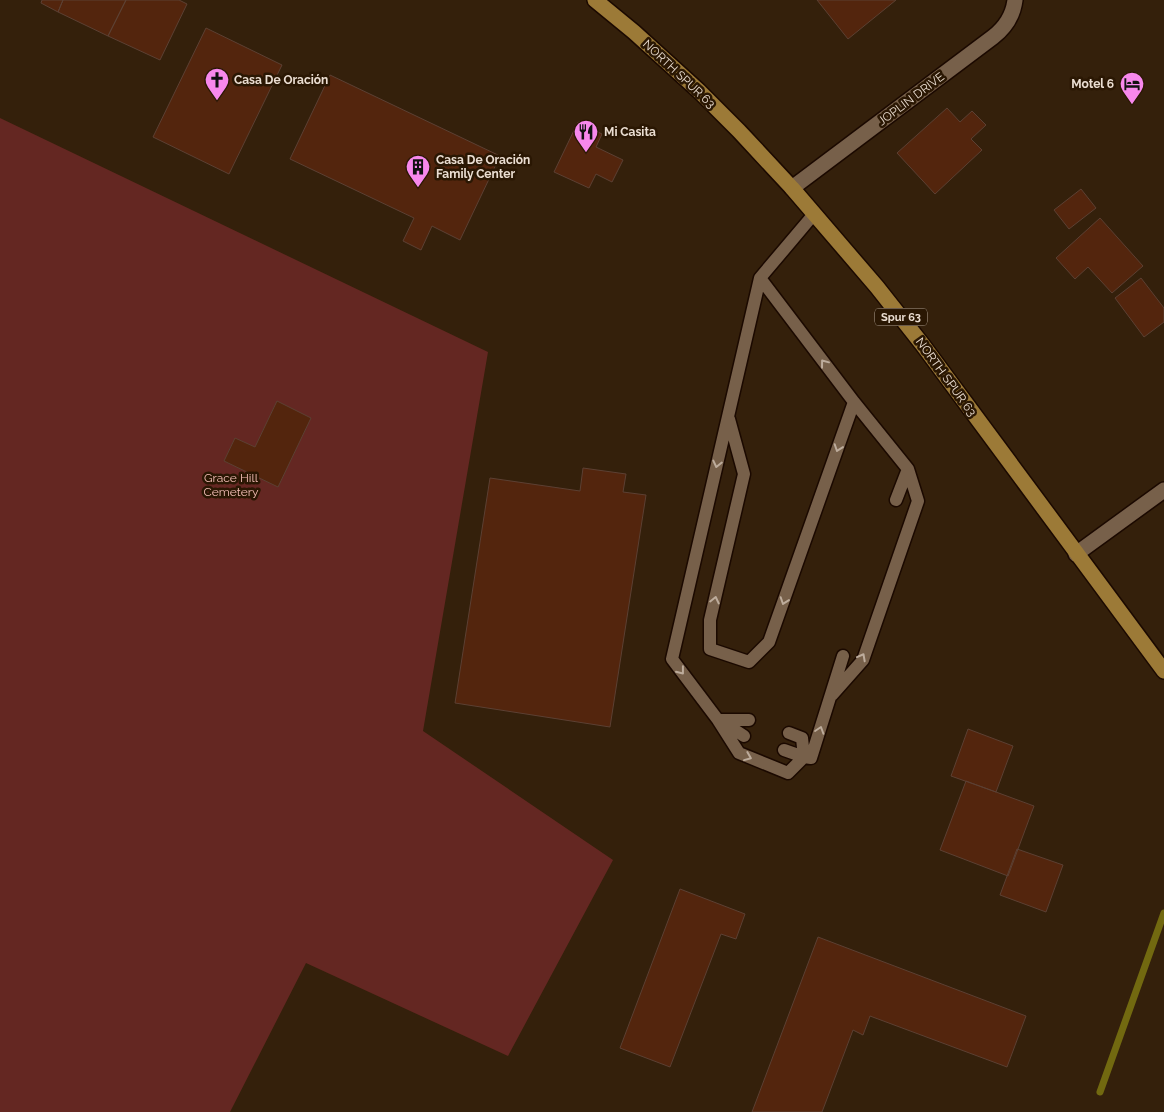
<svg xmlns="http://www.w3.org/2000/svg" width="1164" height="1112" font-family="Raleway,sans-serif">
<rect width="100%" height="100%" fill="#34200b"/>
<!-- green -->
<path fill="#642722" d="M0,118L488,352L423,731L613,860L508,1056L306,963L230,1112H0Z"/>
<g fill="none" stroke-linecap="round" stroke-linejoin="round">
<!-- stream -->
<path stroke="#726910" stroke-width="7" d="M1100,1092L1164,913"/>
</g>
<!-- building -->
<path fill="#53250d" stroke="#5c4033" d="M42,0H63L58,12L41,3Z
M63,0H126L108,36L58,12Z
M126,0H179L187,4L160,60L108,36Z
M817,0H896L848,39Z
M206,28L282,65L229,174L153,137Z
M330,75L500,156L460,240L432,226L421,250L403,241L414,218L290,159Z
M947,108L960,122L972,111L986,125L971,139L982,150L935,194L897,153Z
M578,122L602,134L596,147L623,160L612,182L596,174L589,188L554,172Z
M1081,189L1096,208L1069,229L1054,210Z
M1100,218L1143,266L1112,293L1088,267L1075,279L1056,258Z
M1141,278L1164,308V322L1144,337L1115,298Z
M277,401L311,418L278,487L224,461L235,438L255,447Z
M583,468L626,474L623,492L646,495L610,727L455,703L490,478L580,491Z
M968,729L1013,746L996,792L951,776Z
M966,781L1034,806L1008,876L940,850Z
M1017,849L1063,865L1046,912L1000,895Z
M680,889L745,914L736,939L721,934L670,1067L620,1048Z
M818,937L1026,1016L1007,1067L870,1016L863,1035L853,1030L822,1112H752Z"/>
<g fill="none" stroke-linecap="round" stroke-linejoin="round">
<defs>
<path id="service" d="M760,278L854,402L908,469L918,501L863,660L832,695
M729,419L744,474L710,620V649L749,662L769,642L854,402
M896,500L908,469
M718,720L739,753L788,773L804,757L802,738L789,733
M749,720H718L672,659L760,278L814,214
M721,721L744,736
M784,750L804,757L811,758L843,656"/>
<path id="minor" d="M792,188L993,37C1006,27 1013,16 1015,0
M1076,554L1164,490"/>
<path id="primary" d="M595,0L634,32L699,91L739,131L792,188L877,287L922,344L1164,671"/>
</defs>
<!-- service casing -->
<use href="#service" stroke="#1b0900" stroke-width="15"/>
<!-- minor casing -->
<use href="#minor" stroke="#1b0900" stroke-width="18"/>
<!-- primary casing -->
<use href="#primary" stroke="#1b0900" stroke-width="18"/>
<!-- service -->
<use href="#service" stroke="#77604a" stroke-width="12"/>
<!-- minor -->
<use href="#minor" stroke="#77604a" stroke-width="15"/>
<!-- primary -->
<use href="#primary" stroke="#9c7a37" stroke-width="15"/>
</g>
<!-- one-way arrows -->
<defs><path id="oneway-chevron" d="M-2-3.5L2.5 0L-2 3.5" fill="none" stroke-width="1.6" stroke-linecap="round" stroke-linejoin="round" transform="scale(1.25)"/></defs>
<g stroke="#bdac9c">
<use href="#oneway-chevron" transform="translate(824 363) rotate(-127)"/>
<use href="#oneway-chevron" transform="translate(838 448) rotate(109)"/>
<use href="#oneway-chevron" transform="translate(717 464) rotate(103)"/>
<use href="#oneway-chevron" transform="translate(715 600) rotate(-77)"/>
<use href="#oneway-chevron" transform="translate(784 601) rotate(109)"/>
<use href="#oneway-chevron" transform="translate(862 657) rotate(-62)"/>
<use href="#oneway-chevron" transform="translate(681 671) rotate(52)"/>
<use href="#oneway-chevron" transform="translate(820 730) rotate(-72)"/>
<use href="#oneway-chevron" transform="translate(748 757) rotate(22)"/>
</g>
<!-- icons -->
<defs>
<symbol id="church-pin" viewBox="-11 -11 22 30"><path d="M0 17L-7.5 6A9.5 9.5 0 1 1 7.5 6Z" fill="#f788ec" stroke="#2a1703"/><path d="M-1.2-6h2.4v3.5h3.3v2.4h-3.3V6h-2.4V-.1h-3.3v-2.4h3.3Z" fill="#111"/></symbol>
<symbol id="hotel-pin" viewBox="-11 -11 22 30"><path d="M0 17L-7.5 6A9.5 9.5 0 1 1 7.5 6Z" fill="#f788ec" stroke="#2a1703"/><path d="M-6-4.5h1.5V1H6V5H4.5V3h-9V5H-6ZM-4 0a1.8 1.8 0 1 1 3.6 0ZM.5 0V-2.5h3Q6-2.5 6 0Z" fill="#111"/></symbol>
<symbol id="restaurant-pin" viewBox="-11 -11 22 30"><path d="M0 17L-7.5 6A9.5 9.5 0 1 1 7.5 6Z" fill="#f788ec" stroke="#2a1703"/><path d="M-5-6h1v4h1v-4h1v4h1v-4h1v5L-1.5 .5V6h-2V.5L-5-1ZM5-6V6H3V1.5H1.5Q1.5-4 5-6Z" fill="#111"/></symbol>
<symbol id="building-pin" viewBox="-11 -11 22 30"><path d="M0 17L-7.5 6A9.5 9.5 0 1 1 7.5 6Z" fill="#f788ec" stroke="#2a1703"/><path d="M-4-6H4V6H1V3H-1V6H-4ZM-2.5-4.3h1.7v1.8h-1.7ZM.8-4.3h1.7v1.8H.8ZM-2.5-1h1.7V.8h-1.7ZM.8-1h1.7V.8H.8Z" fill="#111"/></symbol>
</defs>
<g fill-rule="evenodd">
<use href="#church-pin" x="203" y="66" width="28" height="38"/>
<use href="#hotel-pin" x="1118" y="70" width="28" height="38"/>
<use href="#restaurant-pin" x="572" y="118" width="28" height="38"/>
<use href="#building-pin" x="404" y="153" width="28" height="38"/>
</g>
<g text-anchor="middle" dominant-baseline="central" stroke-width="5" stroke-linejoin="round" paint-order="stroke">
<!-- shield labels -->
<rect fill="#2a1703" stroke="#b1a294" stroke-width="1" x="875" y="308.5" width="52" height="17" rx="4"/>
<g font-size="11" font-weight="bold" fill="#ebded2">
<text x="901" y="317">Spur 63</text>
</g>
<!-- street labels -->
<g font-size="12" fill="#ebded2" stroke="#2a1703">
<text transform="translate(679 74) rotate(43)">NORTH SPUR 63</text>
<text transform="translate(911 99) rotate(-37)">JOPLIN DRIVE</text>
<text transform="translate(946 377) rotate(54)">NORTH SPUR 63</text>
</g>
<!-- poi labels -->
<g font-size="12" font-weight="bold" fill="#ebded2" stroke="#2a1703" text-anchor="start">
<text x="234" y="80">Casa De Oración</text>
<text x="1114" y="84" text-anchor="end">Motel 6</text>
<text x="604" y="132">Mi Casita</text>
<text x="436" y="160">Casa De Oración<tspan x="436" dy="14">Family Center</tspan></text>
</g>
<!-- park labels -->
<g font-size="12" fill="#f6c0b9" stroke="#2a1703">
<text x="231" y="478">Grace Hill<tspan x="231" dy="14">Cemetery</tspan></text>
</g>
</g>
</svg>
